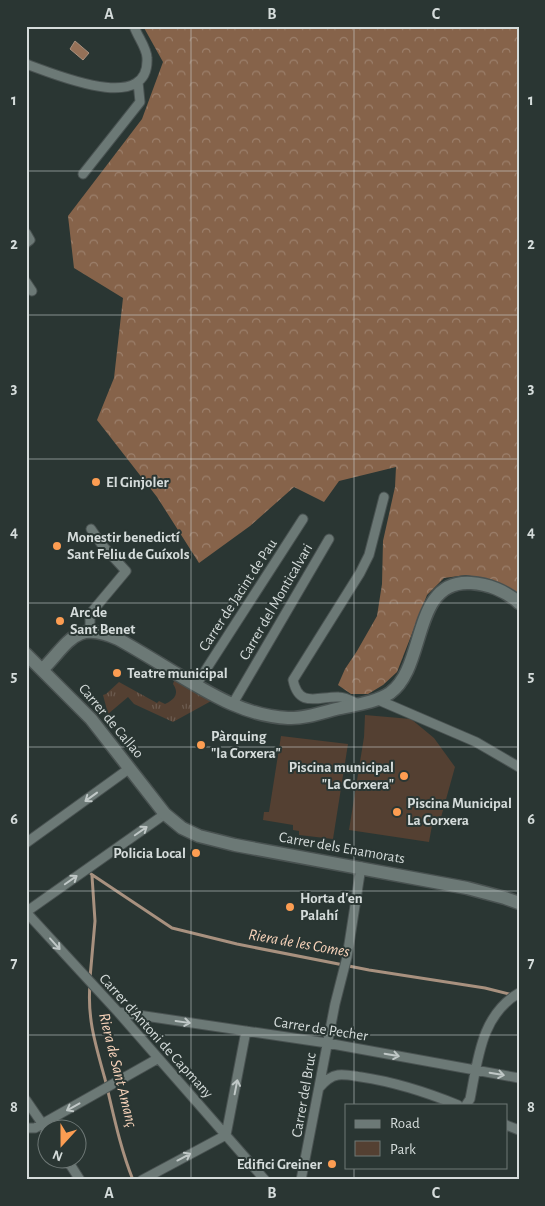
<svg xmlns="http://www.w3.org/2000/svg" width="545" height="1206" font-family="'Alegreya Sans',sans-serif">
<defs>
<pattern id="grass-tufts" width="24" height="20" patternUnits="userSpaceOnUse" patternTransform="scale(1.25)"><rect width="24" height="20" fill="#544032"/><path d="M3 7l-1-3M5 7V3M7 7l1-3M15 17l-1-3M17 17v-4M19 17l1-3" fill="none" stroke="#6c5b4f"/></pattern>
<pattern id="forest-crowns" width="20" height="18" patternUnits="userSpaceOnUse" patternTransform="scale(1.25)"><rect width="20" height="18" fill="#86634a"/><path d="M2 6a3 3 0 1 1 6 0M12 15a3 3 0 1 1 6 0" fill="none" stroke="#9c806c"/></pattern>
<pattern id="water-ripples" width="26" height="14" patternUnits="userSpaceOnUse" patternTransform="scale(1.25)"><rect width="26" height="14" fill="#957158"/><path d="M2 4q2-2 4 0t4 0M15 11q2-2 4 0t4 0" fill="none" stroke="#735e4f"/></pattern>
</defs>
<rect width="100%" height="100%" fill="#2a3633"/>
<!-- grass -->
<path fill="url(#grass-tufts)" d="M175,678L213,700L173,722L134,704L128,697L108,714L103,695L106,694L119,682L157,703L159,701L165,704C174,700 180,694 173,684Z"/>
<!-- forest -->
<path fill="url(#forest-crowns)" d="M143,26H519V597L493,580L466,575L444,578L427,595L397,672L383,685L368,694H351L338,685L345,669L357,651L377,616L382,584L383,541L395,487L396,467L339,481L324,502L294,487L250,526L199,563L157,497L97,420L114,378L123,298L74,268L68,216L142,119L163,62Z"/>
<!-- park -->
<path fill="#544032" d="M365,715L411,719L434,738L455,767L440,821L433,820L429,842L349,830L364,737Z
M281,736L348,744L333,839L299,835V831L293,830V825L263,820L264,812H269Z"/>
<!-- water -->
<path fill="url(#water-ripples)" stroke="#a8917f" d="M75,41L89,53L83,60L70,49Z"/>
<g fill="none" stroke-linecap="round" stroke-linejoin="round">
<!-- stream -->
<path stroke="#a8917f" stroke-width="3" d="M91,874L172,928L237,944L369,970L485,988L513,995
M90,978L95,921L92,876
M90,984C87,1019 96,1046 105,1079C113,1112 120,1148 133,1180"/>
<defs>
<path id="minor" d="M26,64C52,73 150,116 147,58C147,48 137,36 134,26
M83,174L140,102L138,82
M26,233L30,240L26,243
M26,282L32,291
M90,630V614L126,571L102,545L91,529
M196,685L303,519
M376,699L476,742L519,767
M358,704C352,701 345,697 339,697C319,696 299,709 293,680L360,573L369,555L384,497
M232,705L329,539
M26,843L130,768
M26,912L118,1012L265,1180
M26,912L165,814
M118,1012L327,1043L519,1078
M319,1088C324,1082 331,1076 338,1075C345,1074 354,1076 361,1077C395,1082 426,1092 458,1105
M26,1100L48,1132
M466,1105L470,1099C478,1059 481,1015 519,993
M506,1125L519,1130
M26,1128H35L42,1124L157,1059
M66,1158L80,1180
M142,1180L226,1135L246,1031
M301,1180L335,1004L347,957L361,867"/>
<path id="secondary" d="M26,654L91,719L165,814L182,828L199,836L235,845L467,888L505,898L519,903
M43,669C70,641 76,620 118,639C138,650 157,662 177,674C212,695 246,716 288,718C303,719 321,713 336,709C353,705 375,703 390,693C427,667 411,579 471,583C488,584 506,591 519,603"/>
</defs>
<!-- minor casing -->
<use href="#minor" stroke="#495251" stroke-width="11"/>
<!-- secondary casing -->
<use href="#secondary" stroke="#495251" stroke-width="15"/>
<!-- minor -->
<use href="#minor" stroke="#6c7976" stroke-width="9"/>
<!-- secondary -->
<use href="#secondary" stroke="#6c7976" stroke-width="12"/>
</g>
<!-- one-way arrows -->
<defs><path id="oneway-shaft" d="M-6 0H5M1.5-3L5.5 0L1.5 3" fill="none" stroke-width="1.6" stroke-linecap="round" stroke-linejoin="round" transform="scale(1.25)"/></defs>
<g stroke="#c0c8c7">
<use href="#oneway-shaft" transform="translate(91 797) rotate(144)"/>
<use href="#oneway-shaft" transform="translate(141 831) rotate(-35)"/>
<use href="#oneway-shaft" transform="translate(71 880) rotate(-35)"/>
<use href="#oneway-shaft" transform="translate(55 944) rotate(48)"/>
<use href="#oneway-shaft" transform="translate(183 1022) rotate(8)"/>
<use href="#oneway-shaft" transform="translate(392 1055) rotate(10)"/>
<use href="#oneway-shaft" transform="translate(497 1074) rotate(10)"/>
<use href="#oneway-shaft" transform="translate(236 1087) rotate(-79)"/>
<use href="#oneway-shaft" transform="translate(73 1107) rotate(151)"/>
<use href="#oneway-shaft" transform="translate(184 1157) rotate(-28)"/>
</g>
<!-- grid -->
<path fill="none" stroke="#d5dcdb" stroke-width="1" stroke-opacity="0.55" d="M191,26V1180M354,26V1105M26,171H519M26,315H519M26,459H519M26,603H519M26,747H519M26,891H519M26,1035H519M354,1167V1180"/>
<!-- markers -->
<g fill="#fc9d52" stroke="#2a3633" stroke-width="2">
<circle cx="96" cy="482" r="5"/>
<circle cx="57" cy="546" r="5"/>
<circle cx="60" cy="621" r="5"/>
<circle cx="117" cy="673" r="5"/>
<circle cx="201" cy="745" r="5"/>
<circle cx="404" cy="776" r="5"/>
<circle cx="397" cy="812" r="5"/>
<circle cx="196" cy="853" r="5"/>
<circle cx="290" cy="907" r="5"/>
<circle cx="332" cy="1164" r="5"/>
</g>
<g text-anchor="middle" dominant-baseline="central" stroke-width="4" stroke-linejoin="round" paint-order="stroke">
<!-- poi labels -->
<g font-size="15" font-weight="bold" fill="#d5dcdb" stroke="#2a3633" text-anchor="start">
<text x="106" y="482">El Ginjoler</text>
<text x="67" y="537">Monestir benedictí<tspan x="67" dy="17">Sant Feliu de Guíxols</tspan></text>
<text x="70" y="612">Arc de<tspan x="70" dy="17">Sant Benet</tspan></text>
<text x="127" y="673">Teatre municipal</text>
<text x="211" y="736">Pàrquing<tspan x="211" dy="17">"la Corxera"</tspan></text>
<text x="394" y="767" text-anchor="end">Piscina municipal<tspan x="394" dy="17">"La Corxera"</tspan></text>
<text x="407" y="803">Piscina Municipal<tspan x="407" dy="17">La Corxera</tspan></text>
<text x="186" y="853" text-anchor="end">Policia Local</text>
<text x="300" y="898">Horta d'en<tspan x="300" dy="17">Palahí</tspan></text>
<text x="322" y="1164" text-anchor="end">Edifici Greiner</text>
</g>
<!-- street labels -->
<g font-size="15" fill="#d5dcdb" stroke="#2a3633">
<text transform="translate(238 595) rotate(-57)">Carrer de Jacint de Pau</text>
<text transform="translate(276 602) rotate(-60)">Carrer del Monticalvari</text>
<text transform="translate(111 721) rotate(50)">Carrer de Callao</text>
<text transform="translate(342 848) rotate(10)">Carrer dels Enamorats</text>
<text transform="translate(321 1029) rotate(9)">Carrer de Pecher</text>
<text transform="translate(156 1036) rotate(48)">Carrer d'Antoni de Capmany</text>
<text transform="translate(304 1095) rotate(-80)">Carrer del Bruc</text>
</g>
<!-- water labels -->
<g font-size="16" font-style="italic" fill="#f9d4bb" stroke="#2a3633">
<text transform="translate(299 943) rotate(10)">Riera de les Comes</text>
<text transform="translate(118 1070) rotate(76)">Riera de Sant Amanç</text>
</g>
</g>
<!-- border -->
<rect width="545" height="1206" fill="none" stroke="#2a3633" stroke-width="55"/>
<!-- legend -->
<rect x="345" y="1104" width="162" height="65" fill="#2a3633" stroke="#6e7876"/>
<rect x="355" y="1120" width="25" height="8" fill="#6c7976" stroke="#6e7876"/>
<text x="390" y="1128" font-size="15" fill="#d5dcdb">Road</text>
<rect x="355" y="1141" width="25" height="15" fill="#544032" stroke="#6e7876"/>
<text x="390" y="1154" font-size="15" fill="#d5dcdb">Park</text>
<!-- north arrow -->
<g transform="translate(62 1144) rotate(201)"><circle r="24" fill="#2a3633" stroke="#6e7876"/>
<path d="M0-4L9 19L0 12L-9 19Z" fill="#fc9d52"/>
<text y="-8" font-size="14" font-weight="bold" text-anchor="middle" fill="#d5dcdb">N</text>
</g>
<rect x="28" y="28" width="490" height="1150" fill="none" stroke="#d5dcdb" stroke-width="2"/>
<g font-size="16" text-anchor="middle" font-weight="bold" fill="#d5dcdb">
<text x="109" y="19">A</text>
<text x="272" y="19">B</text>
<text x="436" y="19">C</text>
<text x="14" y="105">1</text>
<text x="531" y="105">1</text>
<text x="14" y="249">2</text>
<text x="531" y="249">2</text>
<text x="14" y="393">3</text>
<text x="531" y="393">3</text>
<text x="14" y="537">4</text>
<text x="531" y="537">4</text>
<text x="14" y="681">5</text>
<text x="531" y="681">5</text>
<text x="14" y="824">6</text>
<text x="531" y="824">6</text>
<text x="14" y="968">7</text>
<text x="531" y="968">7</text>
<text x="14" y="1112">8</text>
<text x="531" y="1112">8</text>
<text x="109" y="1198">A</text>
<text x="272" y="1198">B</text>
<text x="436" y="1198">C</text>
</g>
</svg>
